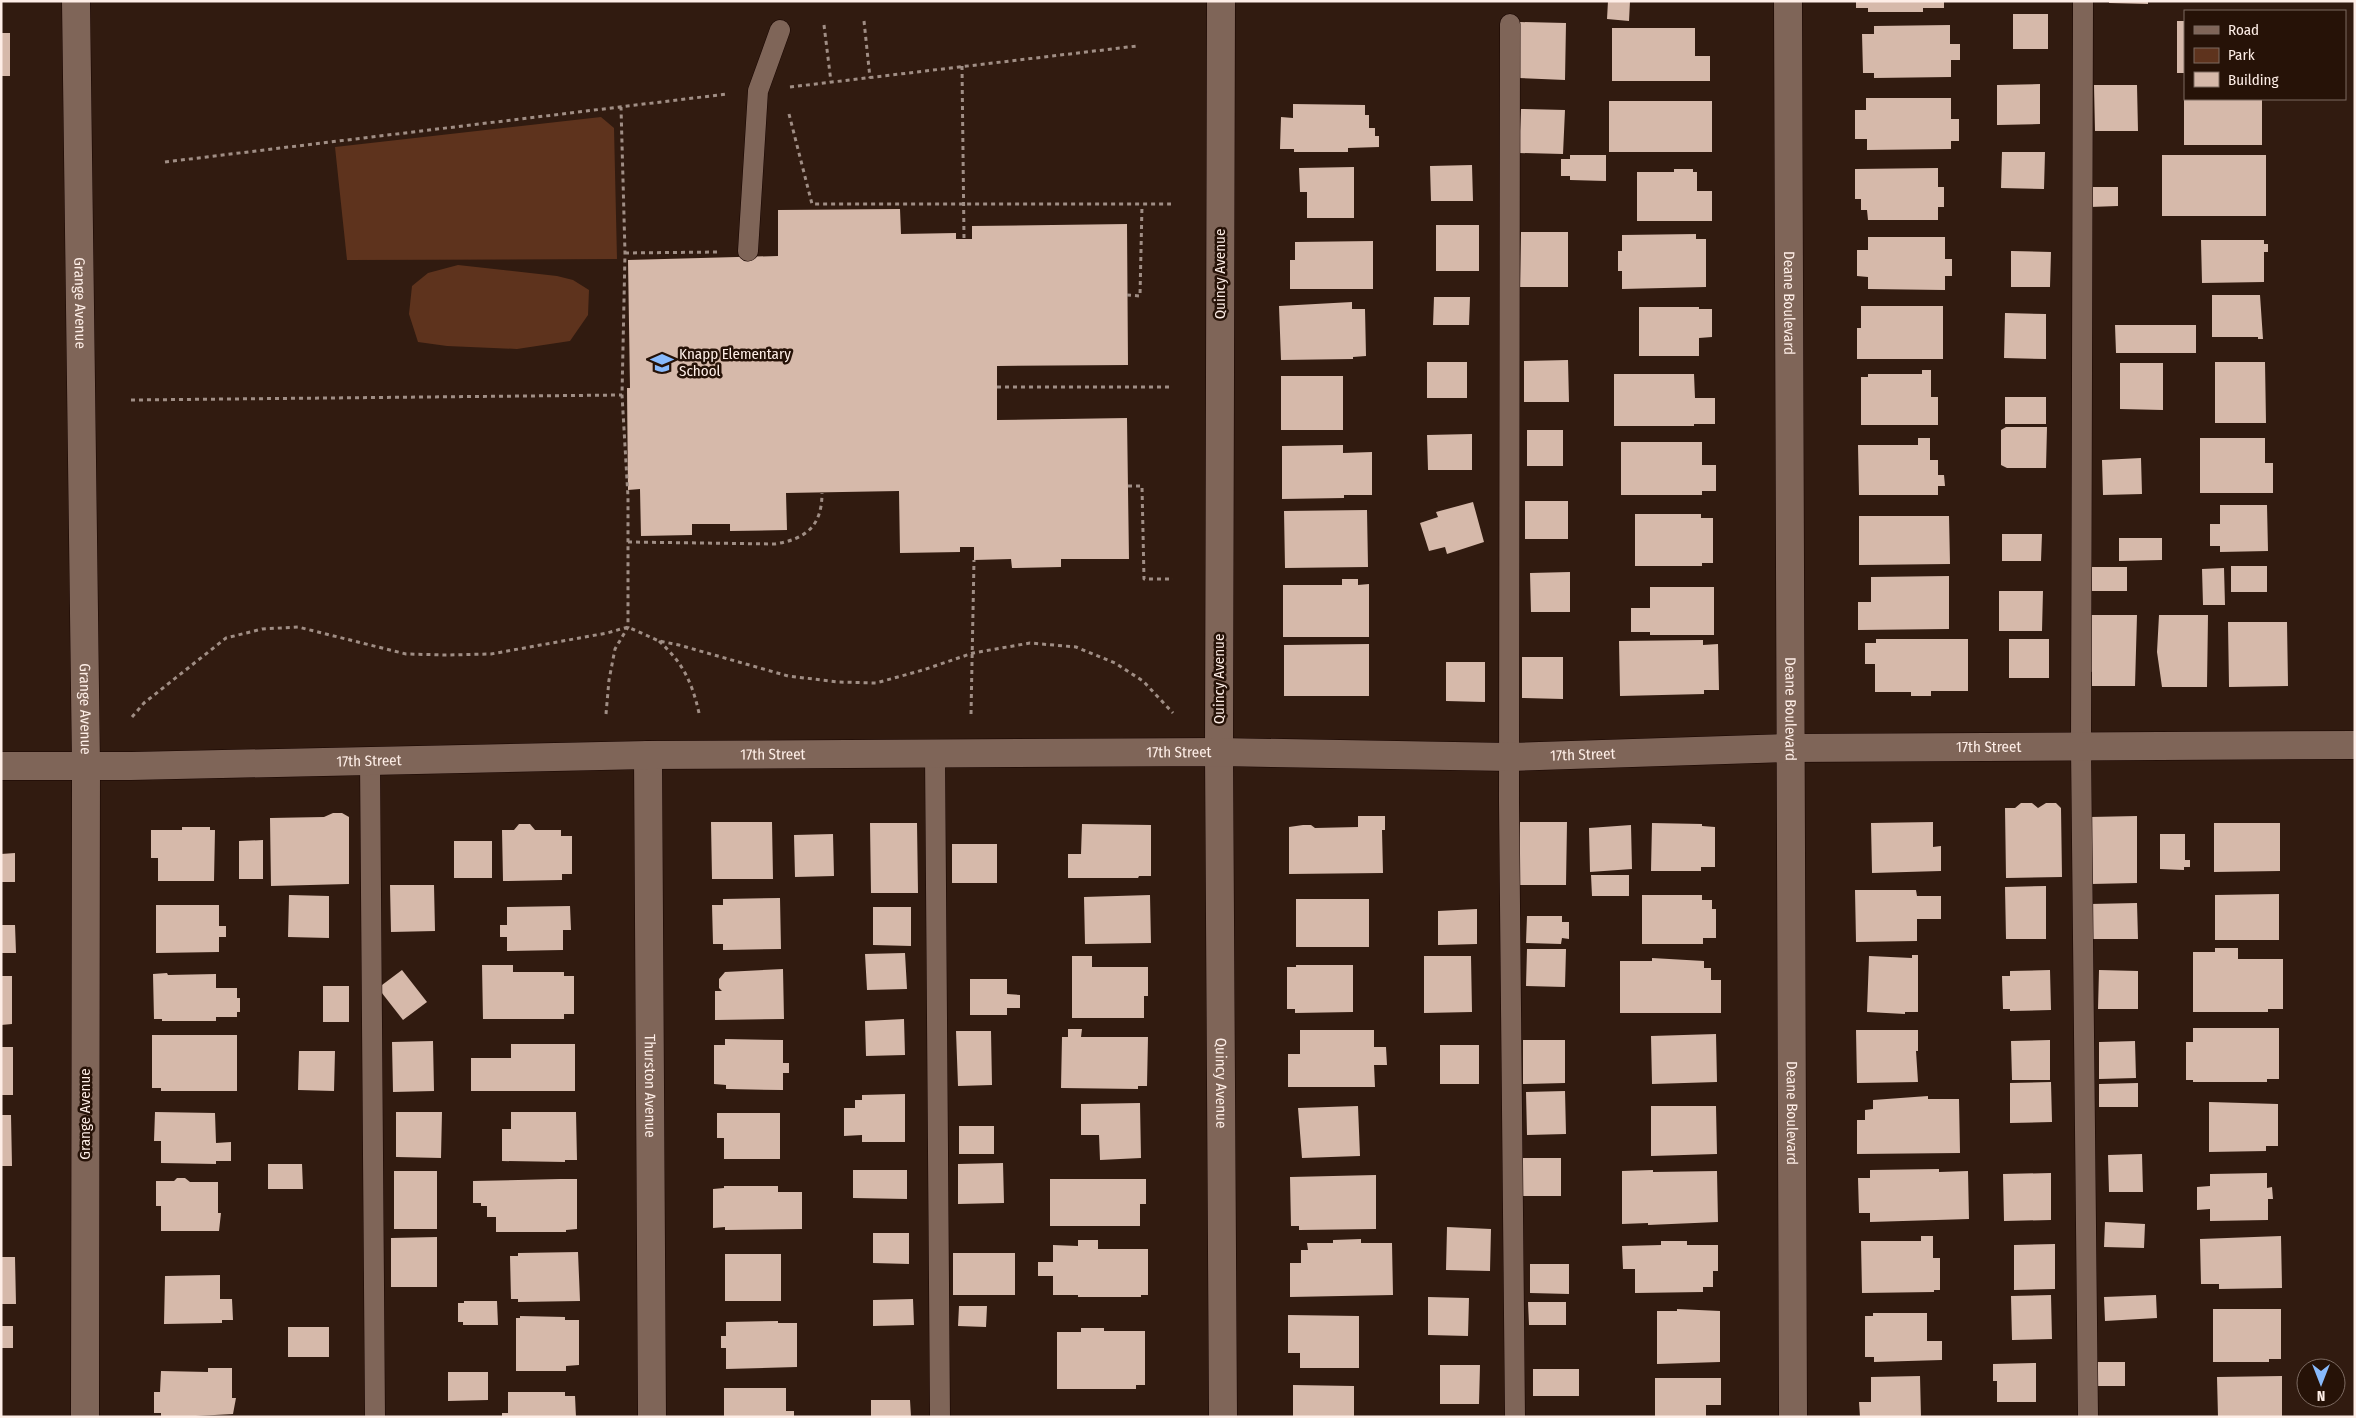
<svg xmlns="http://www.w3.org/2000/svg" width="2356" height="1418" font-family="'Fira Sans Condensed',sans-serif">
<rect width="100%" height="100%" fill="#311b10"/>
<!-- green -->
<path fill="#5e331d" d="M601,117L614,128L617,259L347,260L335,147Z
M458,265L557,276L573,280L589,290L588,315L570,341L517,349L447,346L418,342L409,314L412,286L428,273Z"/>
<!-- building -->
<path fill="#d6b9aa" d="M1608,1H1630L1629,21L1607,19Z
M1856,1H1944V8H1923V12H1868V8H1856Z
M2109,1H2148V4L2109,3Z
M2013,14H2048V49H2013Z
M2177,21H2185V73H2177Z
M1520,22L1566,23L1565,80L1518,78Z
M1950,25V44H1960V60H1951V77L1874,78V73H1863L1862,34H1874V26Z
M1612,28H1695V56H1710V81H1612Z
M1,33H10V76H1Z
M2040,84V124L1997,125V85Z
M2094,85H2137L2138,131H2095Z
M1866,98H1951V119H1959V141H1951V149L1867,150V139H1855V110H1866Z
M2184,99H2262V145H2184Z
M1609,101H1712V152H1609Z
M1293,104L1365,105V115H1369V128H1375V136H1379V147L1348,148V152H1294V149H1280L1281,117L1293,118Z
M1521,109L1565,110L1563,154L1519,153Z
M2002,152H2045L2044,189L2001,188Z
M1570,155H1606V181L1570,180V176H1561V159H1570Z
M2162,155H2266V216H2162Z
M1472,165L1473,201H1431L1430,166Z
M1354,167V218H1307V192H1300L1299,168Z
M1938,168V187H1944V207H1938V220H1868L1867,210H1861V199H1855V169Z
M1674,169H1693V172H1697V191H1712V221H1637V172H1674Z
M2090,187H2118V206L2090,207Z
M900,209L901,234L956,233V239H972V226L1127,224L1128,365L997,366V420L1127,418L1129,559H1061V567L1012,568L1011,559L974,560V547H960V552L900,553L899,491L786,493L787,530L730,531V524H692V535L641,536L640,489L628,490L627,388H630L628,260L778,256V210Z
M1436,225H1479V271H1436Z
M1521,232H1568V287H1520Z
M1696,234V239H1706V287L1622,289V271H1618V251H1622V235Z
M1868,237H1945V259H1952V276H1945V290L1868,289V277L1857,276V250H1868Z
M2201,240H2264V244H2268V252H2264V282L2202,283Z
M1373,241V289H1290V260H1295V242Z
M2011,251L2051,252L2050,287H2011Z
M2212,295H2260L2263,339H2258V337H2212Z
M1434,297H1470L1469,325H1433Z
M1352,302V309H1365L1366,356L1353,357V359L1281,360L1279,306Z
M1861,306H1943V359H1857V328H1861Z
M1639,307H1699V309H1712V337L1699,338V356H1639Z
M2005,313L2046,314V359L2004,358Z
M2115,325H2196V353H2116Z
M1568,360L1569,402H1524V361Z
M1427,362H1467V398H1427Z
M2215,362H2265L2266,423H2215Z
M2120,363H2163V410L2120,409Z
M1922,370H1931V397H1938V425H1861V377H1868V374H1922Z
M1614,374H1694L1695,398H1715V424H1694V426H1614Z
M1281,376H1343V430H1281Z
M2005,397H2046V424H2005Z
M2006,427H2047L2046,468H2007L2001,465V430Z
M1527,430H1563V466H1527Z
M1472,434V470H1428L1427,435Z
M1918,438H1930V460H1938V475H1944L1945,486H1938V495H1859L1858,445H1918Z
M2200,438H2265V463H2273V493H2200Z
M1621,442H1702V465H1716V491H1702V495H1621Z
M1343,445V453L1372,452V495H1344V498L1282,499V446Z
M2141,458L2142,494L2103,495L2102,460Z
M1525,501H1568V539H1525Z
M1473,502L1484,542L1447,554L1445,547L1429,551L1420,523L1438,517L1436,512Z
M2220,505H2267L2268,551L2220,552V546H2210V524H2220Z
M1367,510L1368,567L1285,568L1284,511Z
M1635,514H1701V518H1713V563H1702V566H1635Z
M1859,516H1949L1950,564L1859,565Z
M2002,534H2042L2041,561H2002Z
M2119,538H2162V560L2119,561Z
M2231,566H2267V592H2231Z
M2092,567H2127V591H2092Z
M2224,568L2225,605H2203L2202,569Z
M1570,572V612H1531L1530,573Z
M1949,576V629L1858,630V602H1871V577Z
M1342,579H1358V585L1369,584V637H1283V585H1342Z
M1650,587H1714V635H1650V632H1631V608H1650Z
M1999,591H2043L2042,631H1999Z
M2089,615H2137L2135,686H2092V672L2089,671Z
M2159,615H2208L2207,687H2162L2157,652Z
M2228,622H2287L2288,686L2229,687Z
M1876,639H1968V691H1931V696H1911V692H1875V664H1865V643H1876Z
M2009,639H2049V678H2009Z
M1703,640V645L1718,644L1719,690H1704V694L1620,696L1619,641Z
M1369,644V696H1284V645Z
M1522,657H1563V699L1522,698Z
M1446,662H1485V702L1446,701Z
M2021,803H2032L2038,808L2046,803H2056L2061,808L2062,877L2006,878L2005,808H2015Z
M333,813H342L349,817V884L271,886L270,818L324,817Z
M1358,816H1385V830H1382L1383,873L1289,874V827L1303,825H1311L1315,828L1358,827Z
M2137,816V883L2091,884L2090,817Z
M711,822H772L773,879H712Z
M1520,822H1567L1566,885H1518Z
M1933,822V847L1941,846V871L1872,873L1871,823Z
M870,823H917L918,893H871Z
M1652,823L1702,824V826L1715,827V867H1701V871H1651Z
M2214,823H2280V871L2214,872Z
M519,824H530L535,830H561V836H572V874H562V880L503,881L502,830H514Z
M1082,824L1151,825V876H1139L1138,878H1068V854H1081Z
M1631,825L1632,869L1590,872L1589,828Z
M182,827H210V830H215L214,881H158V858H151V830H182Z
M833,834L834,876L795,877L794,835Z
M2160,834H2185V860H2190V867H2184V870L2160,869Z
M263,840V879H239V841Z
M454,841H492V878H454Z
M952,844H997V883H952Z
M15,853V882H1V854Z
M1591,875H1629V896H1592Z
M390,885H434L435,931L391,932Z
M2046,886V939H2006L2005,887Z
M1855,890H1916L1917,896H1941V919H1917V941L1856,942Z
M2279,894V940H2215V895Z
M289,895L329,896V938L288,937Z
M1150,895L1151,943L1085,944L1084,897Z
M1642,895H1702V900H1712V909H1716V938H1703V944H1642Z
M780,898L781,949L723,950V944H713L712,905H723V899Z
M1296,899H1369V947H1296Z
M2137,903L2138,939H2091L2090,904Z
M156,905H219V926H226V937H219V952L156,953Z
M570,906L571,930H563V950L507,951V937H500V925H507V907Z
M873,907H911V946L873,945Z
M1477,909V944L1438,945V911Z
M1527,916H1562V922H1569V939L1562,938L1561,944L1526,943Z
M1,925H15L16,953H1Z
M2215,948H2238V959H2283V1009H2268V1012H2193V952H2215Z
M1527,949H1566L1565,987L1526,986Z
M905,953L907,989L867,990L865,954Z
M1912,955H1918V1012H1905V1014L1867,1012L1869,956L1912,958Z
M1072,956H1092V967H1148V996H1144V1018H1072Z
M1424,956H1471L1472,1012L1424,1013Z
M1652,958L1704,961V968H1711V980H1721V1013H1620V961H1652Z
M482,965H513V972H564V976H574V1014H564V1019H483Z
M1296,965H1353V1012L1295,1013V1009H1287V967H1296Z
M783,969L784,1019L715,1020V991H722L719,988V979L725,972Z
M402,970L427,1002L403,1020L378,988Z
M2050,970L2051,1010L2010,1011V1009H2003L2002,976H2010V971Z
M2099,970L2138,971V1009H2098Z
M167,973L168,975L216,974V988H237V998H240V1012H237V1017H216V1021H162V1019H154L153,974Z
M1,976H12V1024L1,1025Z
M970,979H1007V994L1020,995V1008H1007V1015H970Z
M323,986H349V1022H323Z
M904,1019L905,1055L866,1056L865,1021Z
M2193,1028H2279V1079H2267V1082H2193V1080H2186V1042H2193Z
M1068,1029H1082L1081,1037H1148L1147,1086H1138V1089L1061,1088L1062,1037H1068Z
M1300,1030H1374V1047H1386L1387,1065H1374L1375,1087H1288V1054H1300Z
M1856,1030H1918V1051H1916L1918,1082L1857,1083Z
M956,1031H991L992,1085L958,1086Z
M1716,1034L1717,1082L1652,1084L1651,1036Z
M152,1035H237V1091H161V1088H152Z
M725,1039L783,1040V1063H789V1073H783V1090L726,1089V1085L714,1084V1045H725Z
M1523,1040H1565V1083L1523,1084Z
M2050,1040V1080H2012L2011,1041Z
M433,1041L434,1091L393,1092L392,1042Z
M2135,1041L2136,1078L2099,1079V1042Z
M511,1044H575V1091H471V1058H511Z
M1440,1045H1479V1084H1440Z
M1,1047H13V1095H1Z
M299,1051H335L334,1091L298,1090Z
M2051,1082L2052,1122L2010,1123V1083Z
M2138,1083V1107H2099V1084Z
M1565,1091L1566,1134L1527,1135L1526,1092Z
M905,1094V1142H862V1135L844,1136V1108H855V1100H862V1095Z
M1928,1096V1099H1959L1960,1153L1857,1154V1120H1865V1110L1873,1109V1100Z
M2209,1102L2278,1104V1146H2266V1151L2209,1152Z
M1140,1103L1141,1158L1100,1160L1099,1135H1081V1104Z
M1358,1106L1360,1156L1302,1158L1298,1108Z
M1651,1106H1716L1717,1154L1651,1156Z
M155,1112L215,1113L216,1143L231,1142V1161H216V1164L161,1163V1141H154Z
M396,1112H442L441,1158L396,1157Z
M511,1112H576L577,1160H565V1162L502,1161V1129H511Z
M717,1113H780V1159H724V1138H717Z
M1,1115H11L12,1166H1Z
M959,1126H994V1154H959Z
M2142,1154L2143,1192H2109L2108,1155Z
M1520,1158H1561V1196H1520Z
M1003,1163L1004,1203L958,1204V1164Z
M268,1164H302L303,1189H268Z
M1939,1169V1172L1968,1171L1969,1219L1870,1222V1213H1859L1858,1178H1870V1170Z
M853,1170H907V1199L853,1198Z
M1653,1170V1172L1717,1171L1718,1222L1648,1225V1223L1622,1224V1171Z
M394,1171H437V1229H394Z
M2051,1173V1220L2004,1221L2003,1174Z
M2267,1173V1188L2272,1187L2273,1199H2268V1220L2210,1221V1209L2197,1210V1187L2210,1186V1174Z
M1376,1175V1229L1299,1230V1226H1291L1290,1177Z
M177,1178H185L190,1182H218V1213H221L219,1231H161V1206H156V1181H174Z
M560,1179H577V1229L566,1230V1232H496V1217H487V1206H481V1203H473V1181Z
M1050,1179H1146V1204H1140V1226H1050Z
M724,1186H778V1192H802V1229L725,1230V1227L713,1228V1189L724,1188Z
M2105,1222L2145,1224L2144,1248L2104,1247Z
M1447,1227L1491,1229L1490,1271L1446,1270Z
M873,1233H909V1264L873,1263Z
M1921,1236H1933V1258H1940V1290H1934V1292L1862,1293L1861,1241H1921Z
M2281,1236L2282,1288L2219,1289V1284H2201L2200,1239Z
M437,1237V1287H391V1238Z
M1361,1239V1243H1392L1393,1295L1290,1297V1263H1301V1250H1308L1307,1243H1333V1240Z
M1078,1240H1098V1249H1148V1295H1141V1297H1078V1295H1053V1276H1038V1262H1053V1245L1078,1246Z
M1661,1241H1687V1245H1718V1271H1713V1287H1703V1292L1635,1293V1269H1623L1622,1246L1661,1245Z
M2055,1244V1289L2014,1290V1245Z
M578,1252L580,1301L518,1302V1299H511L510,1256H518V1253Z
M953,1253H1015V1295H953Z
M725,1254H781V1301H725Z
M1,1257H15L16,1304H1Z
M1530,1264H1569V1294L1530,1293Z
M220,1275V1299H232L233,1320H222V1323L164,1324L165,1276Z
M2051,1295L2052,1339L2012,1340L2011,1296Z
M2156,1295L2157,1318L2105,1321L2104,1297Z
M1428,1297L1469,1298L1468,1336L1428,1335Z
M913,1299L914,1325L873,1326V1300Z
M464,1301H497L498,1325H463V1322H458V1303H464Z
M1528,1302H1566V1325H1529Z
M959,1306H987L986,1327L958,1326Z
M1677,1309L1720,1311V1362L1657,1364V1311H1677Z
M2213,1309H2281V1359H2269V1362H2213Z
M1873,1313H1927V1341H1942V1360L1874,1362V1357H1865V1316H1873Z
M1288,1315L1359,1316V1368H1300V1353H1288Z
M520,1316L565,1317V1320H579V1365L566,1366V1371H516V1318H520Z
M778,1321V1323H797V1367L726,1369V1348H721V1336H726V1322Z
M1,1326H13V1348H1Z
M288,1327H329V1357H288Z
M1081,1328H1104V1331H1145V1385H1136V1389H1057V1332H1081Z
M2091,1362H2125V1386H2091Z
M2036,1363V1402H1997V1381H1993V1364Z
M1440,1365H1480L1479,1404H1440Z
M208,1368H232V1398H236L233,1414L177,1417L161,1416V1413H154V1392H160L161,1371L208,1372Z
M1533,1369H1579V1396H1533Z
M448,1372H488V1400L448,1401Z
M1920,1376L1921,1417H1860L1859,1402H1871V1377Z
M2282,1376V1417H2218L2217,1377Z
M1655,1378H1721V1405H1706V1417H1655Z
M1293,1385L1354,1386V1417H1293Z
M724,1388H786V1411H794V1417H724Z
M508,1392H565V1396H575L576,1417H502V1413H508Z
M871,1400H910L911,1417H871Z"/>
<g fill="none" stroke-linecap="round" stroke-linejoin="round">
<defs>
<path id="lane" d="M2083,1L2081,747L2088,1417
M1510,24L1509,802L1515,1417
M748,251L758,91L780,30
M935,753L940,1417
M370,760L375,1417"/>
<g id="street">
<path id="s1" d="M76,1L86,766L85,1417"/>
<path id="s2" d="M1221,1L1219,752L1223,1417"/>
<path id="s3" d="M1788,1L1793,1417"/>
<path id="s4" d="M648,755L652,1417"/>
<path id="s5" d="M1,766H131L648,755L1219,752L1510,757L1789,748L2355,745"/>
</g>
</defs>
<!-- lane casing -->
<use href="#lane" stroke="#180500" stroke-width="21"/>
<!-- street casing -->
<use href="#street" stroke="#180500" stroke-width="29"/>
<!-- path -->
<path stroke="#a08e85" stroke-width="3" stroke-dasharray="4 4" stroke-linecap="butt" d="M864,21L870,78
M824,25L831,82
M962,66L964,239
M790,87L1137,46
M789,114L812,204H1171
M165,162L727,94
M625,253L717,252
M1127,295L1140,296L1142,205
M997,387H1172
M131,400L622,395
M1128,486H1142L1144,579H1173
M628,542L775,544C806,539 822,526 822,493
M659,641C683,663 692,682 699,713
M606,714L609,680L615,649L628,627V497L622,395L625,253L621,107
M971,714L974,560
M132,717L144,703L226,638L262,629L298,627L406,654L446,655L491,654L607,633L628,627L659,641L679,645L788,676L838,682L876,683L923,670L973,653L1030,643L1076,647L1115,663L1143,681L1173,713"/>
<!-- lane -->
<use href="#lane" stroke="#7f6558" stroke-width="20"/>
<!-- street -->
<use href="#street" stroke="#7f6558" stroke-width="28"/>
</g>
<!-- icons -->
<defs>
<symbol id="school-bare" viewBox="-9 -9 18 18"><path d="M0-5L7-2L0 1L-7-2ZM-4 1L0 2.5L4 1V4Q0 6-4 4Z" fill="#88bafc" stroke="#261207" stroke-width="2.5" paint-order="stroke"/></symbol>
</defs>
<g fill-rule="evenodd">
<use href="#school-bare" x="646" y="347" width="32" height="32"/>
</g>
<g text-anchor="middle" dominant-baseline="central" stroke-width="5" stroke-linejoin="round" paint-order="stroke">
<!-- street labels -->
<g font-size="15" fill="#feeee7" stroke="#261207">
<text transform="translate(1220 274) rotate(-90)">Quincy Avenue</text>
<text stroke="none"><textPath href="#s1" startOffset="302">Grange Avenue</textPath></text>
<text stroke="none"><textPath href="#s3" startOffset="302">Deane Boulevard</textPath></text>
<text transform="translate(1219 679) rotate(-90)">Quincy Avenue</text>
<text stroke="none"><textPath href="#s1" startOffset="708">Grange Avenue</textPath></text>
<text stroke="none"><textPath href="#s3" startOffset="708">Deane Boulevard</textPath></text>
<text stroke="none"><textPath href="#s5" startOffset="1988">17th Street</textPath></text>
<text stroke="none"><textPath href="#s5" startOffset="1178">17th Street</textPath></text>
<text stroke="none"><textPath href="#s5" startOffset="772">17th Street</textPath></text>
<text stroke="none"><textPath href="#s5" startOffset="1582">17th Street</textPath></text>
<text stroke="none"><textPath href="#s5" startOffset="368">17th Street</textPath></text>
<text stroke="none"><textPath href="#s2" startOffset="1082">Quincy Avenue</textPath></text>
<text stroke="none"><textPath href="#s4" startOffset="331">Thurston Avenue</textPath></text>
<text transform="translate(85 1114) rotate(-90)">Grange Avenue</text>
<text stroke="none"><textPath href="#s3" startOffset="1112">Deane Boulevard</textPath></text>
</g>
<!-- poi labels -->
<g font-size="15" fill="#feeee7" stroke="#261207" text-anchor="start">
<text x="679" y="354">Knapp Elementary<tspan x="679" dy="17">School</tspan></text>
</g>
</g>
<!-- border -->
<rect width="2356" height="1418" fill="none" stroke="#feeee7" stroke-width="5"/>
<!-- legend -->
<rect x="2184" y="10" width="162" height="90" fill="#261207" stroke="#7c6a61"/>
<rect x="2194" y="26" width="25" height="8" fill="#7f6558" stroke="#7c6a61"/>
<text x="2228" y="35" font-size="15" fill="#feeee7">Road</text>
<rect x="2194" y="48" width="25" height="15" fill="#5e331d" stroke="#7c6a61"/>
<text x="2228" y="60" font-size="15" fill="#feeee7">Park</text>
<rect x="2194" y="72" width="25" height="15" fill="#d6b9aa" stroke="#7c6a61"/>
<text x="2228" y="85" font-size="15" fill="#feeee7">Building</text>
<!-- north arrow -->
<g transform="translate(2321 1383) rotate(180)"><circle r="24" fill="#261207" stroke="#7c6a61"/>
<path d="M0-4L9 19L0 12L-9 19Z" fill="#88bafc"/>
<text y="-8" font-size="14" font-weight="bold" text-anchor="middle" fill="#feeee7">N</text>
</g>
</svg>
